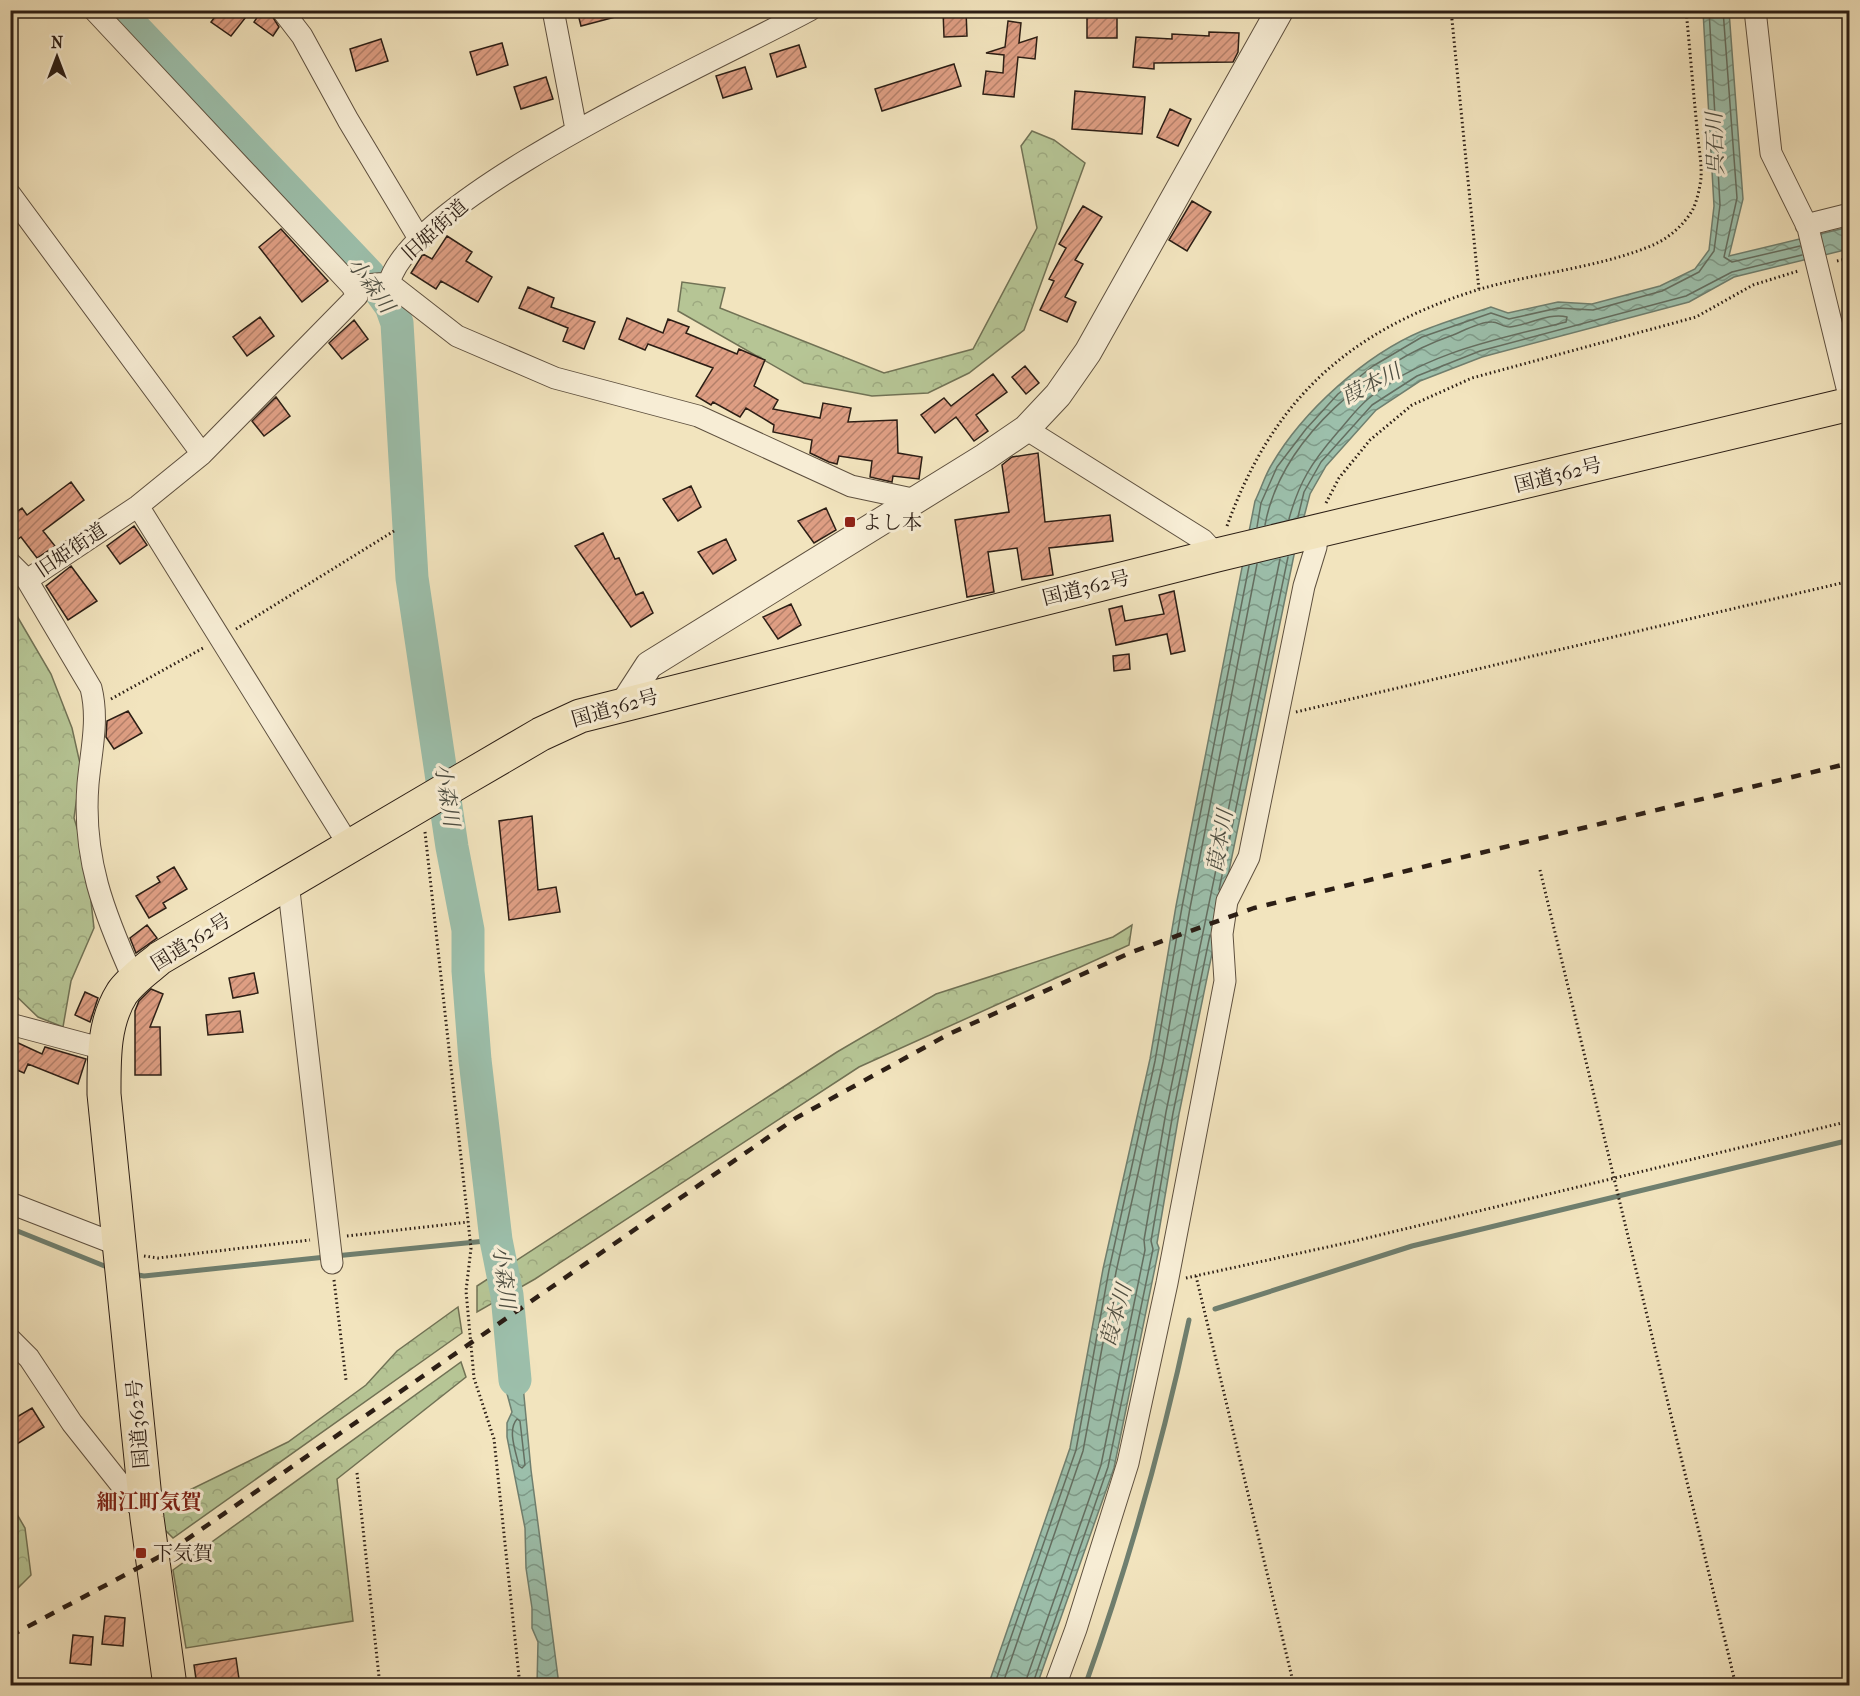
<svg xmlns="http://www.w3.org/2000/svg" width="1860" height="1696" font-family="'IM FELL French Canon','Noto Serif JP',serif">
<defs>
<pattern id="forest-crowns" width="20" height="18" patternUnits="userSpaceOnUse" patternTransform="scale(1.5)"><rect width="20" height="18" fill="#b6c595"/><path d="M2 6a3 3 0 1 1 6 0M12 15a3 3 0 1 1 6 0" fill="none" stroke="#9da980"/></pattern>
<pattern id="water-waves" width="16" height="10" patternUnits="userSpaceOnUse" patternTransform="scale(1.5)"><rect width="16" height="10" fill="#9cbfab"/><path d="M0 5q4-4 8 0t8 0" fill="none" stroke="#7f9b8a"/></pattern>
<pattern id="building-hatch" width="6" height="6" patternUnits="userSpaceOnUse" patternTransform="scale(1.5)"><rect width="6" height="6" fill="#de9e83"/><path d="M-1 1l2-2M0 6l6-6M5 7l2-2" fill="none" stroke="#b4806a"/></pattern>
</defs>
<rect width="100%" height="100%" fill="#f2e4be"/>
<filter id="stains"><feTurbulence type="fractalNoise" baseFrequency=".00333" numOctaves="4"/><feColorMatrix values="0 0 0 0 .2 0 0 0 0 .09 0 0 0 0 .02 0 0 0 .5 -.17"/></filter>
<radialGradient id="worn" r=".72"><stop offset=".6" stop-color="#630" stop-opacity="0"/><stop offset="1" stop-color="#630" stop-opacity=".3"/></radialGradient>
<!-- forest -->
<path fill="url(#forest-crowns)" stroke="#717255" stroke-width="1.5" d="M1032,131L1054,140L1085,163L1024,330L969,373L928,393L872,396L804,383L678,311L682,282L725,288L720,308L884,373L973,349L1037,228L1021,146Z
M10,604L51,674L72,728L81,768L74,818L86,858L94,928L71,981L63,1027L38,1017L11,991Z
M1132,925L1129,945L859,1067L535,1279L477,1312V1286L837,1052L936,994L1113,937Z
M458,1307L462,1333L173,1538L161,1526L165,1502L288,1442L366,1385L397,1351Z
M461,1362L466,1377L337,1479L353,1621L186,1648L173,1570Z
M11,1504L25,1528L31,1575L11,1595Z"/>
<!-- water -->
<path fill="url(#water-waves)" stroke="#6f7f6f" stroke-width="1.5" d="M1703,11H1729L1743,199L1729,256L1849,227V249L1734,277L1689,302L1482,357L1420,381L1376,410L1326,466L1310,494L1294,555L1179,1114L1157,1243L1159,1248L1114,1468L1037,1685L988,1686L1070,1448L1103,1269L1150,1059L1176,906L1255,501C1261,489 1265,475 1272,464C1303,411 1365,355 1422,331C1444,322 1468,315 1491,307L1508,313L1558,302L1592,304L1660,286L1695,269L1709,250L1714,206Z
M506,1332L519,1343L531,1470L559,1685H537L538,1642L532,1628V1608L526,1568L525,1528L507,1437V1423L512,1412L500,1368Z"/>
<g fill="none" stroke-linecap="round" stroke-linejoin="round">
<!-- shore -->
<path stroke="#646e60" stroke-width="1.5" d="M1723,10L1737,198L1724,257L1732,262L1800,246
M1298,517L1304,492L1321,462L1372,405L1417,376L1480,351L1686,296L1732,272L1802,255
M1265,525C1281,438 1372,363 1453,335C1463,331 1481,321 1492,322C1498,322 1503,327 1510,327C1528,325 1550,312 1567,317L1566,322C1498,339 1423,353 1368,399C1356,409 1347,422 1337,433C1312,462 1299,482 1289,519
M1257,527L1261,503L1277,467L1306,429L1338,394L1373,366L1422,337L1491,313L1509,319L1558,308L1593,310L1662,291L1699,272L1714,251L1720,205L1709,10
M1219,890L1288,557
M512,1349L516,1380L513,1383L507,1368L508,1350Z
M517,1419L520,1421L525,1465L522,1468L519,1466C516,1452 507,1430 517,1419Z
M994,1686L1076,1450L1109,1270L1155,1061L1182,907L1249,566
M1002,1686L1083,1451L1116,1272L1163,1062L1190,908L1257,564
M1024,1686L1101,1465L1145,1250L1144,1240L1166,1112L1280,559
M1032,1686L1108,1467L1153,1249L1151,1241L1173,1113L1210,935"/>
<!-- stream -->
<path stroke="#6f7f6f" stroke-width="5" d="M10,1228L112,1269
M335,1256L496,1240
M132,1274L144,1276L326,1257
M1215,1309L1412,1246L1850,1140
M1085,1686C1129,1563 1162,1446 1189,1320"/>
<!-- river -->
<path stroke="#9cbfab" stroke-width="33" d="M117,10L368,274L391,306L397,323L412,578L452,847L468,930V971L475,1060L496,1240L507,1295L515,1380"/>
</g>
<!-- building -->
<path fill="url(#building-hatch)" stroke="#2c1e15" stroke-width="1.5" d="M220,10H237L246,17L231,36L211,22Z
M262,10L269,11L279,27L273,36L254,22Z
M577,10H622L623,15L581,26Z
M943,10H966L967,36L944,37Z
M1087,14H1117V38H1087Z
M1008,21L1021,23L1019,43L1037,37L1035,59L1018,57L1014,97L983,94L986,71L1003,73L1004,55L986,53L1005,47Z
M1209,32L1239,33L1238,52L1233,62L1154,63V69L1133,67L1136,37L1172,39V34L1209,36Z
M381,39L388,61L356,71L350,49Z
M502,43L508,65L477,75L470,52Z
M799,45L806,67L777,77L770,54Z
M954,64L961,86L882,111L875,89Z
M745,67L752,89L723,98L716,76Z
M546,77L553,99L521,109L514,87Z
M1075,91L1145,97L1142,134L1072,129Z
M1170,109L1191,119L1178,146L1157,137Z
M1192,201L1211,212L1187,251L1169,240Z
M1083,206L1102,217L1075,260L1083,264L1065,297L1076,302L1067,322L1040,310L1054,281L1049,279L1066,248L1059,244Z
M281,229L328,281L302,302L259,247Z
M447,236L472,252L466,261L492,277L478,302L441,281L436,289L411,273L423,254L432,259Z
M528,287L554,298L551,307L595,322L584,349L563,341L568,328L519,308Z
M260,317L274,336L247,356L233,337Z
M627,318L663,333L668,319L689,327L686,333L737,354L739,349L765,360L754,386L778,400L773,409L820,418L823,403L851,408L848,422L897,420L898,453L922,457L919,479L893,476L892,482L870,477L872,461L839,456L837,464L829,462L810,453L812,440L773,432L774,425L746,408L740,417L713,402L711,405L696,396L713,368L648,344L645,350L619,339Z
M354,320L368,339L342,359L329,343Z
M1025,366L1039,383L1026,394L1012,377Z
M993,374L1007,392L976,415L988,431L974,441L956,417L935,433L921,415L944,398L951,406Z
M276,397L290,416L264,436L252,421Z
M1038,453L1045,522L1110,515L1113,541L1049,548L1053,575L1022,580L1017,548L988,552L994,592L967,597L955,520L1009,512L1002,465L1012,457Z
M71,482L84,500L43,531L55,546L37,558L21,537L10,545V517L22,508L27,515Z
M691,486L701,507L678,521L663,499Z
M826,508L836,530L814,543L798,521Z
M134,526L147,545L120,564L107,546Z
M603,533L615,559L619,558L636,595L643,592L653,613L631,627L575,546Z
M726,539L736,560L713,574L698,552Z
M71,566L97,601L68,620L46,586Z
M1174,591L1185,651L1171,654L1167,634L1116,645L1109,609L1122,606L1125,621L1164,614L1159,595Z
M791,604L801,625L778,639L763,617Z
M1129,654L1130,669L1114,671L1113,656Z
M128,711L142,733L114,749L106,737L107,721Z
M532,816L538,890L556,887L560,912L509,920L499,821Z
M174,867L187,889L163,903L166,908L149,918L136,896L160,882L157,877Z
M147,925L157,938L136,953L130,938Z
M254,973L258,993L233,998L229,978Z
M151,989L163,994L150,1027H160L161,1075H135V1011L139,1001Z
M85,992L98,998L90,1022L75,1015Z
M240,1011L243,1032L208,1035L206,1015Z
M16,1042L42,1054L45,1047L86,1059L78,1084L28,1064L24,1073L10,1067V1056Z
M32,1408L44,1427L17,1444L10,1434V1421Z
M105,1616L125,1618L123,1646L102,1644Z
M73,1635L93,1637L91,1665L70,1663Z
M236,1658L240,1686H197L194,1665Z"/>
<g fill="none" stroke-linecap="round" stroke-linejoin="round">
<defs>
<path id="minor" d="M282,10L302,36L348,120L420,240
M553,10L576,129
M1755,10L1771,153L1808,228L1850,400
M10,194L202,454
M1806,225L1850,214
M389,283L457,336L555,378L698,416L851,486L917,500
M389,283C413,195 724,57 810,10
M352,286L389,283
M1026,429L1203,540L1217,555
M138,506L350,847
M10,563L27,580L91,688C99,720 91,751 88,784C82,858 104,913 134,980
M27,580L138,506L202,454L357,296L352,286L94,10
M288,882L332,1263
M10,1024L104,1049
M10,1203L121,1246
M10,1339L29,1358L72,1423L145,1515
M1055,1686L1076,1629L1128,1463L1167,1283L1225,981L1222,934L1227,901L1249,857L1304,586L1316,547L1317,533"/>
<path id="tertiary" d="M625,702L649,665L985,457L1026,429L1058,395L1088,352L1280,10"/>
<path id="trunk" d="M170,1686L147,1518L104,1094C104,1060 103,1023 122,993C132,979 147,969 160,958L464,779L541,734L580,716L1217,555L1850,404"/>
</defs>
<!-- minor casing -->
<use href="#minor" stroke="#5e503f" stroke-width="23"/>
<!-- tertiary casing -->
<use href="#tertiary" stroke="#5e503f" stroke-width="29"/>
<!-- trunk casing -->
<use href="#trunk" stroke="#2c1e15" stroke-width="35"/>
<!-- path -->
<path stroke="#2c1e15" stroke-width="3" stroke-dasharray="1.5 3" stroke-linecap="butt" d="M1451,10L1479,290
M1837,261L1850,258
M1326,503L1339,478L1370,440L1412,405L1472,378L1696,317L1753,285L1798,271
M1227,526C1273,399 1348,331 1477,290C1533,273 1599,268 1653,245C1669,238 1685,224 1693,209C1697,201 1700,187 1701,178C1702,162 1698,144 1697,128C1693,89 1690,50 1686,10
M236,629L394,531
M111,699L205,647
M1296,712L1850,581
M425,832L471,1248L466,1291L474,1378L494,1439L520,1686
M1540,870L1736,1686
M347,1236L468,1222
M144,1256L158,1258L310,1240
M1196,1276L1294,1686
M1186,1278L1355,1241L1850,1121
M334,1280L346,1380
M357,1473L380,1686"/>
<!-- minor -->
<use href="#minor" stroke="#f7edd5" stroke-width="21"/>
<!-- tertiary -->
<use href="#tertiary" stroke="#f7edd5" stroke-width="27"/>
<!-- trunk -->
<use href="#trunk" stroke="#f2e4be" stroke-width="33"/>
<!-- rail -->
<path stroke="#2c1e15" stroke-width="4.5" stroke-dasharray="10 10" stroke-linecap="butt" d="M10,1636L170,1551L796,1118L949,1034L1132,952L1254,908L1850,763"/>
</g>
<!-- markers -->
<g fill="#8f2418" stroke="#f7edd5" stroke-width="2">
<rect x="844" y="516" width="12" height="12" rx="3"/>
<rect x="135" y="1547" width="12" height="12" rx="3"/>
</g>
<g text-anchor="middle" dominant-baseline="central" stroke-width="6" stroke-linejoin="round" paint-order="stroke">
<!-- street labels -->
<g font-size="20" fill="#2c1e15" stroke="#f7edd5">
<text transform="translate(435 230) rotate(-42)">旧姫街道</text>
<text transform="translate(1558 475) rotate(-14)">国道362号</text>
<text transform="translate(71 550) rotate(-34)">旧姫街道</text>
<text transform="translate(1086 588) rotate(-14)">国道362号</text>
<text transform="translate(615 708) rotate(-16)">国道362号</text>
<text transform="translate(191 942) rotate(-32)">国道362号</text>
<text transform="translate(138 1424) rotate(-95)">国道362号</text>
</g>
<!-- poi labels -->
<g font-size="20" fill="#2c1e15" stroke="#f7edd5" text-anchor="start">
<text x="862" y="522">よし本</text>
<text x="153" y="1553">下気賀</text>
</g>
<!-- water labels -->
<g font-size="21" font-style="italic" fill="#4e4e42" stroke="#f7edd5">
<text transform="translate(1715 144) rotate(-92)">呉石川</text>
<text transform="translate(371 285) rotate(54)">小森川</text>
<text transform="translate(1371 384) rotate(-27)">葭本川</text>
<text transform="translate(447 795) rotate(81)">小森川</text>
<text transform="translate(1220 841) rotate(-80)">葭本川</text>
<text transform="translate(504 1277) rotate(83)">小森川</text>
<text transform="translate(1116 1315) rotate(-74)">葭本川</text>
</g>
<!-- neighbourhood labels -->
<g font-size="21" font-weight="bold" fill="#7a1f14" stroke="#f7edd5">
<text x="149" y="1502">細江町気賀</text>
</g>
</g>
<!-- margin -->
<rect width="1860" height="1696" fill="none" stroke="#f2e4be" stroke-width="36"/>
<rect x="12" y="12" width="1836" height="1672" fill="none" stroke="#2c1e15" stroke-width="3"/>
<rect x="18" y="18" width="1824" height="1660" fill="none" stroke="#2c1e15" stroke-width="1.5"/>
<!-- north arrow -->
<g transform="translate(57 57)" stroke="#f7edd5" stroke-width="4.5" paint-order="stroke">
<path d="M0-4.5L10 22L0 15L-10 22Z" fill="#2c1e15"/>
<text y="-9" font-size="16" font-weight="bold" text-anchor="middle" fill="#2c1e15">N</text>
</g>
<rect width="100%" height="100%" filter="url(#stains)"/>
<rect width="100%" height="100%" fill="url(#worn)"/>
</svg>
